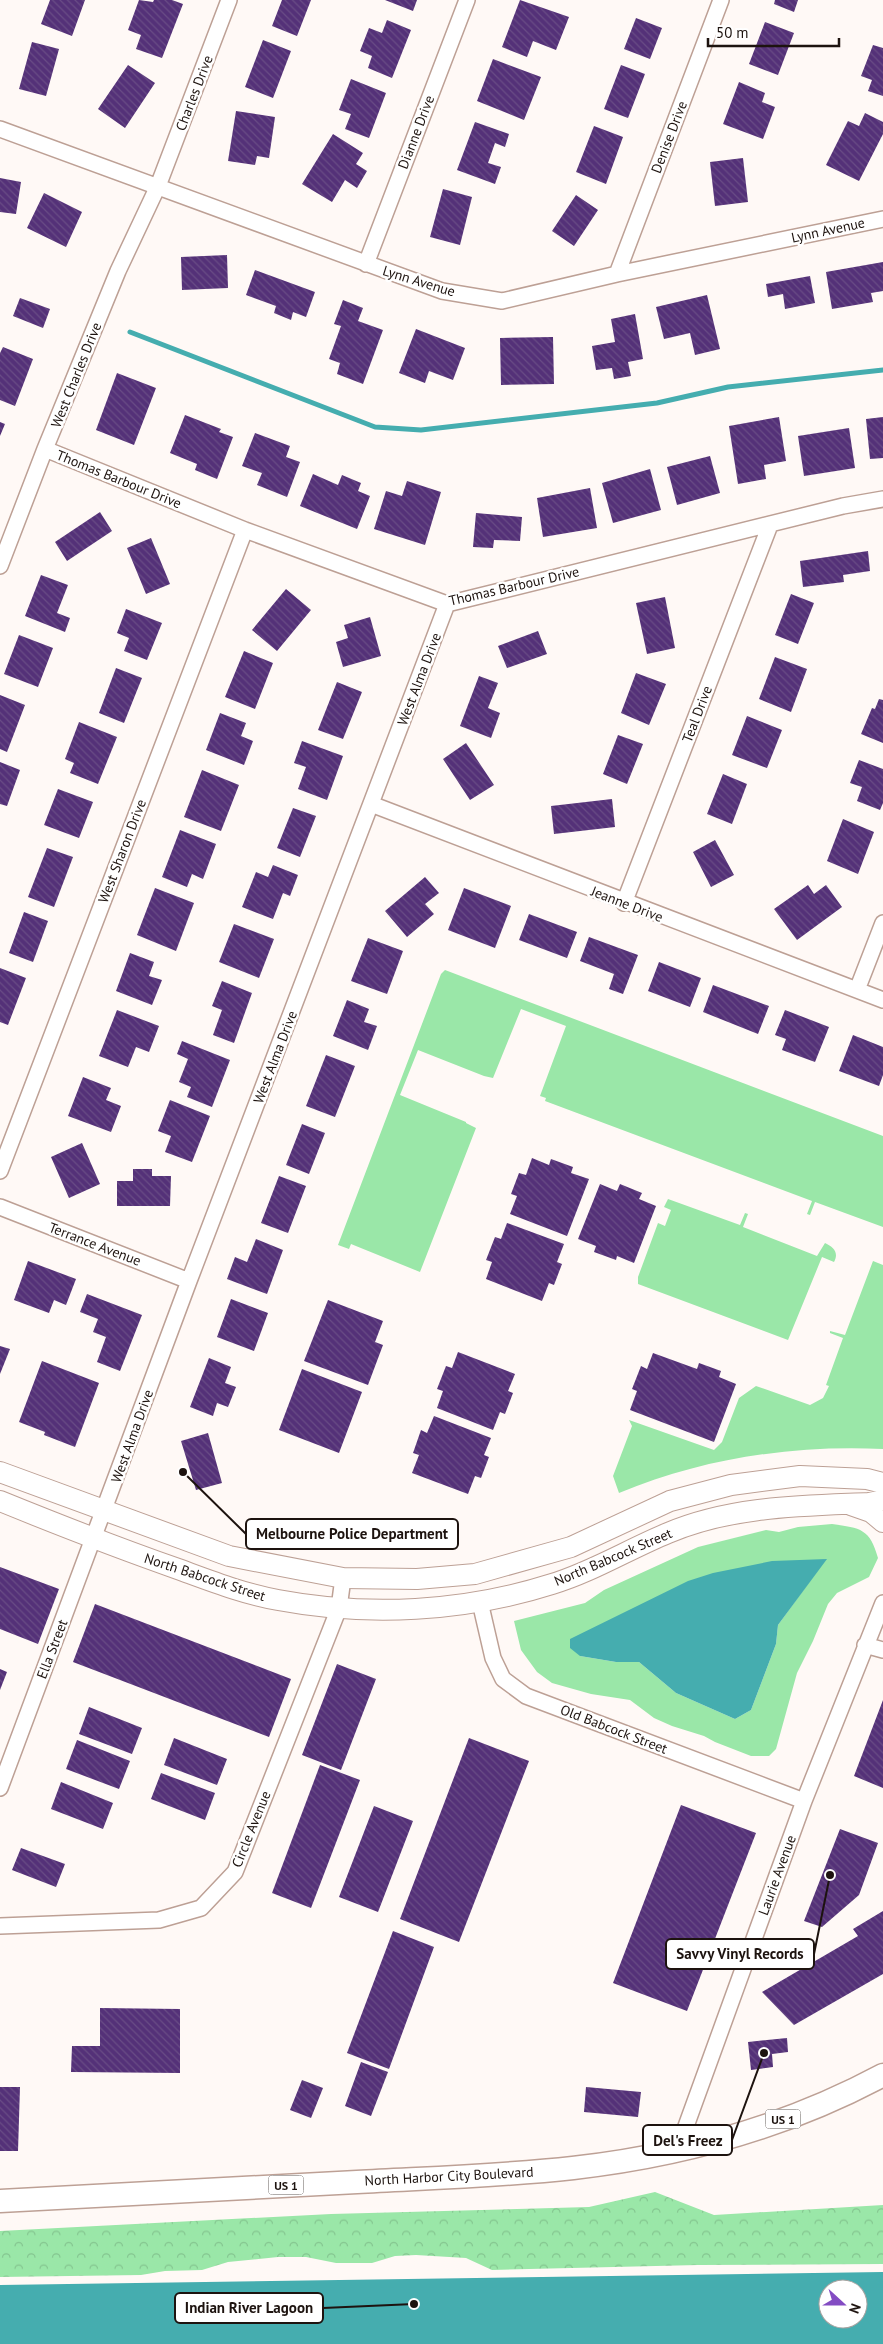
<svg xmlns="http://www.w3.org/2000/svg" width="883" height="2344" font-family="'PT Sans',sans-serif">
<defs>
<pattern id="forest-crowns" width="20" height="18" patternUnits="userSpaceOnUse" patternTransform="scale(1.25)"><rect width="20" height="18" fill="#9ae7a8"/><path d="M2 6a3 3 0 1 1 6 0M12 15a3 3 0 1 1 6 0" fill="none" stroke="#84c58f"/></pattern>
<pattern id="building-back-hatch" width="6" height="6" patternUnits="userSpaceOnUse" patternTransform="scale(1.25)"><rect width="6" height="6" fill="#543178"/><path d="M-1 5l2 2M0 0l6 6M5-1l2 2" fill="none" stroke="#694c85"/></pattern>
</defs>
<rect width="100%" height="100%" fill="#fff9f6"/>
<!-- green -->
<path fill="#9ae7a8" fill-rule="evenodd" d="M445,970L883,1136V1227L815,1202L810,1215L807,1214L812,1201L545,1101L546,1098L540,1096L566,1026L521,1009L493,1078L484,1076L418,1050L400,1095L466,1122V1123L476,1128L420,1272L351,1244L349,1249L338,1245L441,974Z
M668,1199L740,1225L745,1213L748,1214L743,1227L817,1256L825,1243C834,1247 839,1253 834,1262L822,1257L788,1340L638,1284V1277L658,1223L665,1226L671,1210L664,1207Z
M873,1261L883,1265V1449C792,1445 704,1458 619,1493L613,1476L632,1426L629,1420L714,1450L722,1442L739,1398L756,1386L810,1405L823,1398L829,1386L826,1385L843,1338L830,1333V1331L845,1335Z
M832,1524C861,1528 870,1529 878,1558L869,1577L837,1593L828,1604L813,1641L797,1673L776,1749L769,1756H751L715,1742L704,1736L672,1726L654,1718L630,1700L591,1694L552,1683L537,1672L521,1650L514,1621L585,1603L604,1590L698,1547L766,1530L779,1532L798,1527ZM826,1559L778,1625L776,1644L751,1710L735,1719L676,1693L639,1662H616L580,1656Z"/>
<!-- forest -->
<path fill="url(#forest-crowns)" d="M655,2192L714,2215L883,2205V2264L698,2265L492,2270L466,2258L416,2255L395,2256L372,2263H336L306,2257H278L228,2262L202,2270L165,2271L141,2275L0,2277V2231L331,2214L589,2207Z"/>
<!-- water -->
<path fill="#45adaf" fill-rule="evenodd" d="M827,1559L778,1625L776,1644L751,1710L735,1719L676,1693L639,1662H616L580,1656L570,1648V1639L688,1581L713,1573L772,1561Z
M883,2272V2344H0V2285ZM828,2289H858V2319H828Z"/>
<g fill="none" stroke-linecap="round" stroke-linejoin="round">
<!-- stream -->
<path stroke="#45adaf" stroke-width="5" d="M130,332L375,427L421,430L657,403L728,387L883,370"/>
</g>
<!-- building -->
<path fill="url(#building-back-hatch)" d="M50,0H85L72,36L41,24Z
M139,0L153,2L154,0H172L183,4L162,58L136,49L141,35L128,30Z
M282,0H311L297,36L272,26Z
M385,0H417L413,11Z
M520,0L569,17L556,50L533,41L527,57L502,47Z
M775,0H798L794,12L774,4Z
M636,18L662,28L650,59L624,49Z
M387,20L411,30L392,78L368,68L372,56L360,51L369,28L382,33Z
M765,22L794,33L778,75L749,64Z
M263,40L291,51L273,98L245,87Z
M32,42L59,49L46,96L19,89Z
M873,45L883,48V96L868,91L872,80L861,76Z
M493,59L541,77L524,120L477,101Z
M128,65L155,83L125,128L98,109Z
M621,65L645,74L628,118L604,109Z
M351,79L386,93L369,138L345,129L351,114L339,110Z
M739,82L765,93L762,102L775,107L763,139L723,124Z
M236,111L275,117L269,158L257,156L255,165L228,161Z
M865,113L883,122V134L859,181L826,165L848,121L859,126Z
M475,122L509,134L505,147L495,143L488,163L501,167L495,184L457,170Z
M594,126L623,137L606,184L576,172Z
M333,134L363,153L356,164L367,171L357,188L345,180L332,202L302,184Z
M743,158L748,202L715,206L710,162Z
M0,178L21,182L16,214L0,212Z
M443,189L472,197L460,245L430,237Z
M44,193L82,212L66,247L27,228Z
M576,195L598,210L574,246L552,231Z
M227,255L228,288L182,290L181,257Z
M883,262V291L871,293L873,302L832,309L826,272Z
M255,270L315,292L306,317L293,312L291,320L274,313L276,306L246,295Z
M810,276L815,303L785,309L783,294L768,297L766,284Z
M707,295L720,349L695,355L690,333L664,339L656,307Z
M20,298L50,309L43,328L13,316Z
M343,300L363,308L358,321L383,330L363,384L337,374L340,363L329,359L341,326L334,324Z
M635,314L643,359L628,362L631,376L614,379L612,368L596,370L592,346L615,342L611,319Z
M416,329L465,348L453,380L429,371L425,383L399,373Z
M553,337L554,384L501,385L500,338Z
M3,347L33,359L15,406L0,400V353Z
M117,373L156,388L134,445L96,430Z
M185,415L221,429L219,432L233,437L217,479L195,470L197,464L170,453Z
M779,417L786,461L764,465L766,479L738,484L729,426Z
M883,417V458L870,459L866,419Z
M0,422L5,424L0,436Z
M849,428L855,468L804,476L798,436Z
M255,433L290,446L286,457L300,462L287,497L257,485L262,473L242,466Z
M710,456L720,493L677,505L667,467Z
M650,469L661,510L613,523L602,483Z
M313,474L338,485L342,475L361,483L358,491L370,496L357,529L300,506Z
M407,481L441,492L425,545L374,529L386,491L402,496Z
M590,488L597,528L543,537L537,498Z
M100,512L112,531L67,561L55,542Z
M476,513L522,517L520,541L494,540L493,548L473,547Z
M151,538L170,584L146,594L127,548Z
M868,551L870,571L843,575L844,582L803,587L800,561Z
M41,575L68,585L57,613L70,618L65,632L25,616Z
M286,589L311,610L277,651L252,630Z
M791,594L814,603L798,644L775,635Z
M665,597L675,648L647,654L636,603Z
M126,609L162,623L147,660L124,651L129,638L117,633Z
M370,617L381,656L343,667L336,642L348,638L344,625Z
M538,631L547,654L507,668L498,646Z
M19,635L53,648L38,687L4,674Z
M244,651L273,663L255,709L225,697Z
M775,657L807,669L791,712L759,699Z
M116,668L142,678L124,723L99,713Z
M636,673L666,684L649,725L621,713Z
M479,676L498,683L488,708L500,713L491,738L460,726Z
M337,682L362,692L343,739L318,730Z
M0,695L25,705L7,752L0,749Z
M879,699L883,700V743L861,734L872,708L875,709Z
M220,713L246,723L241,736L253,741L244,765L206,750Z
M747,716L782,730L767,768L732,755Z
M79,722L117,737L98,784L70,773L74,763L65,759Z
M618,735L643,744L627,784L603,774Z
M302,741L343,756L327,800L298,789L306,767L294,763Z
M466,743L494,785L470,800L443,759Z
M859,760L883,769V803L880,810L857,801L862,787L850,783Z
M0,762L20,770L7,806L0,804Z
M202,770L239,785L221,831L184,817Z
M723,774L747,784L732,824L707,814Z
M58,789L93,802L79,838L44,825Z
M612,799L615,827L554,834L551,806Z
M293,808L316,816L300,857L277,848Z
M843,819L874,832L858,874L827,861Z
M180,830L216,844L203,879L192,874L187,887L162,877Z
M715,840L734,875L711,887L693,852Z
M47,848L73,857L54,907L28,897Z
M273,865L298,875L290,896L283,893L273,919L242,907L256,872L268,877Z
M425,877L439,893L425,904L434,914L407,937L385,911Z
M808,885L814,894L826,885L842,907L797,940L774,909Z
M155,888L194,903L176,951L137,935Z
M464,888L511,906L495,948L448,930Z
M24,912L48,921L33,962L9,953Z
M529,914L577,932L567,958L519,940Z
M234,924L274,939L259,978L219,962Z
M589,937L638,955L623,994L609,989L614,974L580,961Z
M368,938L403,951L387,994L351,981Z
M130,953L154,962L149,976L162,980L152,1005L116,991Z
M659,962L701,978L690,1007L648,991Z
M0,968L26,978L8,1025L0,1022Z
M222,981L252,993L234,1043L213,1035L222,1010L212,1006Z
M713,985L769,1006L758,1034L703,1012Z
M347,1000L369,1009L364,1022L377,1026L368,1050L333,1036Z
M117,1010L159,1026L149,1052L136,1047L128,1067L99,1056Z
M785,1010L829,1027L815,1062L782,1050L786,1039L775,1035Z
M853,1035L883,1047V1075L879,1086L839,1071Z
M182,1041L230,1060L212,1107L187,1097L191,1087L179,1082L188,1059L177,1054Z
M326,1055L355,1066L335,1117L306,1106Z
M83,1077L111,1088L106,1100L121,1106L111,1132L68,1116Z
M170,1100L210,1116L192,1162L165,1152L171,1136L158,1131Z
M302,1124L325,1133L309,1174L286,1165Z
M82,1143L100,1184L69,1198L51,1157Z
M532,1158L549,1165L551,1159L573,1167L571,1173L589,1179L567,1236L510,1214L517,1196L511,1194L519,1173L526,1175Z
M133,1169H152V1176H171L170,1206H117V1181H133Z
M279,1176L306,1186L288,1233L261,1223Z
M600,1184L617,1191L620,1184L642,1193L639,1199L656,1206L634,1263L617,1256L616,1260L594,1252L596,1246L578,1239Z
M507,1223L564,1244L557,1262L562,1264L554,1285L549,1283L542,1301L486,1279L492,1262L486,1260L495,1237L501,1239Z
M256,1239L283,1250L267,1294L227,1279L235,1257L247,1262Z
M28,1261L76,1279L66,1305L54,1300L49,1313L14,1300Z
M87,1294L142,1315L120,1371L97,1362L106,1337L93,1332L98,1319L80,1312Z
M231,1299L268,1313L254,1351L217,1337Z
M328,1300L383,1321L375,1342L383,1345L368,1385L304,1361Z
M0,1346L10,1349L0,1374Z
M458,1352L515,1374L508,1391L513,1393L505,1414L500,1412L493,1430L437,1408L443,1391L437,1389L446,1366L452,1368Z
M653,1353L697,1369L699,1363L721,1371L719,1377L736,1384L714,1442L630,1410L637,1391L632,1389L641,1366L647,1369Z
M209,1358L231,1367L225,1383L236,1387L228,1407L217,1403L213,1416L190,1407Z
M42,1361L99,1383L75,1447L44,1435L45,1432L19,1422Z
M302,1369L362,1392L339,1453L279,1430Z
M434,1416L491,1438L484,1455L489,1457L481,1478L475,1476L468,1494L412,1473L419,1455L413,1453L421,1430L427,1433Z
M208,1433L222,1483L196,1490L181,1441Z
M0,1567L59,1589L38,1644L0,1629Z
M95,1604L291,1679L269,1737L73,1662Z
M337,1664L376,1679L341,1770L302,1755Z
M0,1669L7,1672L0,1690Z
M883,1700V1788L854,1776Z
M89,1707L142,1728L132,1754L79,1734Z
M174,1738L227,1759L217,1785L164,1765Z
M469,1738L529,1761L459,1942L400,1919Z
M77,1740L130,1761L119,1789L66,1769Z
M320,1765L360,1780L311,1908L272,1893Z
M161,1773L215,1793L205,1820L151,1799Z
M61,1782L113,1803L103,1829L51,1809Z
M681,1805L756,1833L687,2011L613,1983Z
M374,1806L413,1821L378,1912L339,1897Z
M840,1829L878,1843L859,1895L822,1927L804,1921Z
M21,1848L65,1864L56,1887L12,1870Z
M883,1911V1974L794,2025L762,1992L858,1936L853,1929Z
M393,1931L434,1947L389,2069L347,2053Z
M100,2008L180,2009V2073L71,2072L72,2046H100Z
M787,2038L788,2052L772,2054L773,2067L751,2070L748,2042Z
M361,2062L388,2072L371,2116L345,2106Z
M302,2080L323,2088L311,2118L290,2110Z
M0,2087H20L18,2151H0Z
M586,2087L641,2092L638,2117L584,2112Z"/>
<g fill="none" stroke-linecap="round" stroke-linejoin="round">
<defs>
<path id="street" d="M0,129L442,291L502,301L617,274L883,219
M366,264L467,0
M617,274L721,0
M45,449L245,530L447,604L843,506L883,499
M0,566L45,449L118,271L158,186L229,0
M371,804L883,1000
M624,903L770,525
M857,990L883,923
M0,1171L245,530
M0,1207L189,1281
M480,1602L493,1658L503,1679L526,1696L804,1801
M865,1645L883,1650
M0,1788L189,1281L447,604
M0,1926L159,1920L201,1908L235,1872L339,1608L343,1578
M677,2151L804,1801L883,1603"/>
<path id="secondary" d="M0,1472L229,1556L343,1578L417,1579L475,1574L571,1547L670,1501L731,1485L800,1476L867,1479L883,1483
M0,1501C59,1525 118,1548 178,1569C211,1581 244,1594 278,1600C368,1617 464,1612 552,1584C592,1572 629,1549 668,1533C732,1506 801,1506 869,1503L883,1500
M851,1505L871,1512L883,1522"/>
<path id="primary" d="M0,2201C119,2194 238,2188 357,2182C429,2178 501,2176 573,2168C680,2156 788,2126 883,2075"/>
</defs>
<!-- street casing -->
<use href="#street" stroke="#bda095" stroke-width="18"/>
<!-- secondary casing -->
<use href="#secondary" stroke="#bda095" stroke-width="22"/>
<!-- primary casing -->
<use href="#primary" stroke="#bda095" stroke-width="25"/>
<!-- street -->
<use href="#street" stroke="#fff" stroke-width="15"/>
<!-- secondary -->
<use href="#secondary" stroke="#fff" stroke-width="20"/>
<!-- primary -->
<use href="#primary" stroke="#fff" stroke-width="22"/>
</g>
<g text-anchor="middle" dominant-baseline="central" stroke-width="5" stroke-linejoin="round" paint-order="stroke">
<!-- shield labels -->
<g fill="#fff" stroke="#615a57" stroke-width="1">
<rect x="765.5" y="2109.5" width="35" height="19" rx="4"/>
<rect x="268.5" y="2175.5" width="35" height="19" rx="4"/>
</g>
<g font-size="12" font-weight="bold" fill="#1d130f">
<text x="783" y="2119">US 1</text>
<text x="286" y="2185">US 1</text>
</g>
<!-- street labels -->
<g font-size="14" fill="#1d130f" stroke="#fff">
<text transform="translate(194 93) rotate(-69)">Charles Drive</text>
<text transform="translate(416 132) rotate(-69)">Dianne Drive</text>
<text transform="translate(669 137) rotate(-69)">Denise Drive</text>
<text transform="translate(828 230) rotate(-12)">Lynn Avenue</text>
<text transform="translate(419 281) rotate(17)">Lynn Avenue</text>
<text transform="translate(76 375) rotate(-68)">West Charles Drive</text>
<text transform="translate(119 479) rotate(22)">Thomas Barbour Drive</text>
<text transform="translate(514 586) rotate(-13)">Thomas Barbour Drive</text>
<text transform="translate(419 679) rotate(-69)">West Alma Drive</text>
<text transform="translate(697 714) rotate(-69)">Teal Drive</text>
<text transform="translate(122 851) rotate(-69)">West Sharon Drive</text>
<text transform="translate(627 904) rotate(21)">Jeanne Drive</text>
<text transform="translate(275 1057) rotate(-69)">West Alma Drive</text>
<text transform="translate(95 1244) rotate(21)">Terrance Avenue</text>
<text transform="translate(132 1436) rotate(-70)">West Alma Drive</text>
<text transform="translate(613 1557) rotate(-23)">North Babcock Street</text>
<text transform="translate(205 1577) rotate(18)">North Babcock Street</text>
<text transform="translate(52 1649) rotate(-69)">Ella Street</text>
<text transform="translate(614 1729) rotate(21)">Old Babcock Street</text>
<text transform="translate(251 1829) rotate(-68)">Circle Avenue</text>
<text transform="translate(777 1875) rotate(-70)">Laurie Avenue</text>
<text transform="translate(449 2176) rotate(-3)">North Harbor City Boulevard</text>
</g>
</g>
<!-- callouts -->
<path fill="none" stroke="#1d130f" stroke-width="2" d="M183 1472L246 1534M830 1875L814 1954M764 2053L732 2140M414 2304L323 2308"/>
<g fill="#1d130f" stroke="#fff" stroke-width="2">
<circle cx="183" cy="1472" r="5"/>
<circle cx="830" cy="1875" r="5"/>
<circle cx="764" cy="2053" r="5"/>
<circle cx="414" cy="2304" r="5"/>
</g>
<g fill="#fff" stroke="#1d130f" stroke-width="2">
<rect x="246" y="1519" width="212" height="30" rx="5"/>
<rect x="666" y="1939" width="148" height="30" rx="5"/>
<rect x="643" y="2125" width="89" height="30" rx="5"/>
<rect x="175" y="2293" width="148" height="30" rx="5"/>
</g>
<g font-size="15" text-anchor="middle" font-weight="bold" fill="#1d130f">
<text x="352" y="1539">Melbourne Police Department</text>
<text x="740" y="1959">Savvy Vinyl Records</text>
<text x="688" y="2146">Del's Freez</text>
<text x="249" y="2313">Indian River Lagoon</text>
</g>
<!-- north arrow -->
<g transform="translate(843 2304) rotate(111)"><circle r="24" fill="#ffffff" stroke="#a5a19f"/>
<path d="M0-4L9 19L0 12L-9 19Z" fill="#834cc3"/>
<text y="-8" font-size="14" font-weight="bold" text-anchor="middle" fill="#1d130f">N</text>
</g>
<!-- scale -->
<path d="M708 38v8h131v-8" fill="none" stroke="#1d130f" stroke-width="2.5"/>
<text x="716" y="38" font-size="15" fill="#1d130f" stroke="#ffffff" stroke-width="4" paint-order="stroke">50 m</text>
</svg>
